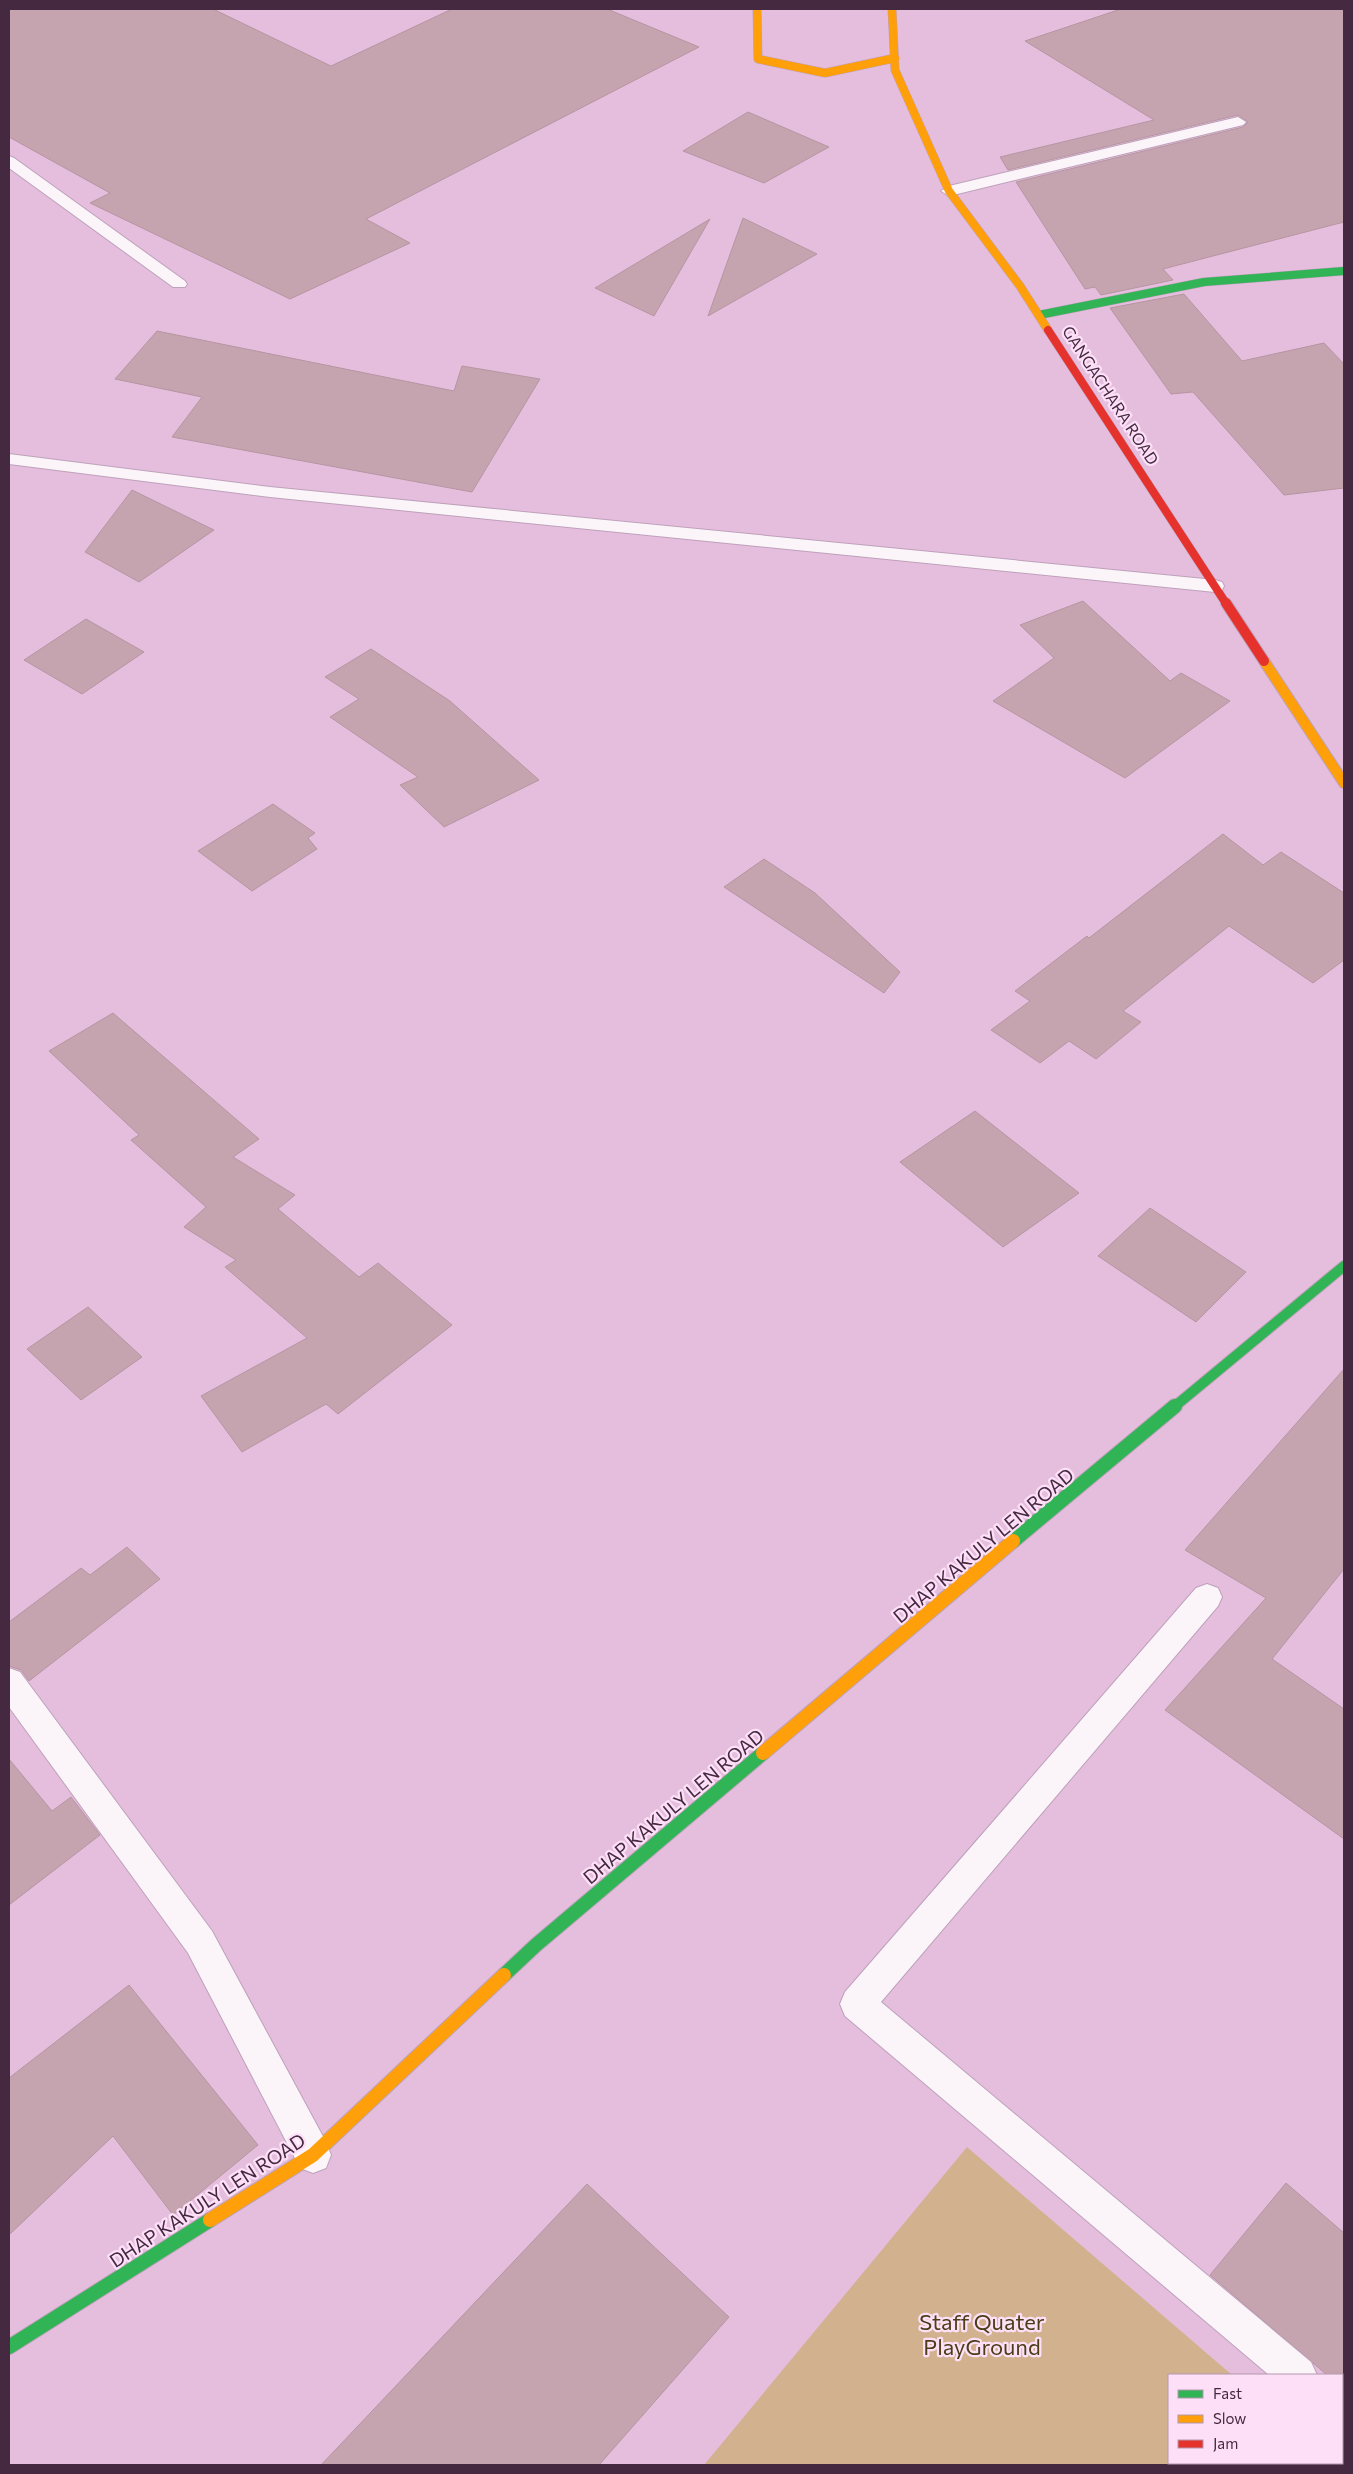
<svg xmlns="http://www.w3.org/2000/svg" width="1353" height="2474" font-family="Commissioner,sans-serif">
<rect width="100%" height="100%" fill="#e5bede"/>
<!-- green -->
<path fill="#d2b18f" d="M967,2147L1232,2375H1169V2463H1334L1337,2465H704Z"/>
<!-- building -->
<path fill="#c5a4af" stroke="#b695a1" d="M9,9H213L331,66L452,9H607L699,47L366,219L410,243L290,299L90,203L110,193L9,137Z
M1121,9H1344V222L1163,269L1173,280L1101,295L1095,287L1085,289L1016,182L1243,127L1248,122L1238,115L1008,170L1000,157L1154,120L1025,41Z
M748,112L829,147L764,183L683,151Z
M743,218L817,254L708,316Z
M710,219L654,316L595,288Z
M1184,294L1242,361L1324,343L1344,364V488L1284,495L1193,392L1171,394L1110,308Z
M157,331L454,391L462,366L540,379L472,492L172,437L202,397L115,379Z
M132,490L214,530L139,582L85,552Z
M1083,601L1170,681L1181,673L1230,701L1125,778L993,701L1054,658L1020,625Z
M86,619L144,652L82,694L24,660Z
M371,649L450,701L539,780L444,827L400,785L418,777L330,717L359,699L325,677Z
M273,804L315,833L308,838L317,849L252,891L198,851Z
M1223,834L1263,865L1281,852L1344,893V960L1313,983L1229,926L1123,1011L1141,1022L1096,1059L1069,1041L1040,1063L991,1030L1030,1001L1015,991L1087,936L1089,938Z
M764,859L815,893L900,972L884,993L724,887Z
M113,1013L259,1139L233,1157L295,1195L278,1209L359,1277L378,1263L452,1325L338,1414L326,1404L242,1452L201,1396L307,1338L225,1267L236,1260L184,1227L206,1207L131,1140L139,1135L49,1051Z
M975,1111L1079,1193L1003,1247L900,1162Z
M1150,1208L1246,1272L1196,1322L1098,1256Z
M88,1307L142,1357L81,1400L27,1349Z
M1344,1369V1569L1272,1659L1344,1709V1839L1165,1710L1266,1598L1185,1550Z
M127,1547L160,1579L29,1681L21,1670L9,1666V1622L81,1568L90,1575Z
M9,1759L52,1811L71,1797L100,1835L9,1905Z
M129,1985L258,2145L173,2215L113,2136L9,2235V2078Z
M1286,2183L1344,2233V2390L1342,2388V2375H1327L1210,2275Z
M587,2184L729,2317L599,2465H321Z"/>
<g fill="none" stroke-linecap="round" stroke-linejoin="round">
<defs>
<path id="lane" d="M1238,117L1246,122L1243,125L949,196L941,191L949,186Z
M9,156L14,158L185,281L187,284L185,287H173L9,168Z
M9,454L270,487L1215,580L1222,582L1224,586L1222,590L1215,592L270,497L9,464Z"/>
<path id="street" d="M1207,1584L1218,1588L1222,1597L1218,1606L881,2002L1311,2362L1317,2375H1269L845,2016L840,2004L845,1992L1196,1588Z
M9,1668L20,1672L212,1931L326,2142L331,2155L326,2168L313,2173L300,2168L188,1953L9,1707Z
M1342,2393L1344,2394V2433L1342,2432Z"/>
<path id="fast-far2" d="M1039,315L1204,282L1344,271"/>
<path id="fast-far1" d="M1174,1407L1344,1266"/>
<path id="fast" d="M1013,1541L1175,1406
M504,1975L536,1945L763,1753
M9,2347L210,2220"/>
<path id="slow-far2" d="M757,9L758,59L825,73L895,58
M892,9L895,70L949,191L1020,286L1048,330"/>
<path id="slow-far1" d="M1264,661L1344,783"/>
<path id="slow" d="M763,1753L1013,1541
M210,2220L313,2155L504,1975"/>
<path id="jam-far1" d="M1048,330L1227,605"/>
<path id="jam" d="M1226,603L1264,661"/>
</defs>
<!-- lane casing -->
<use href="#lane" stroke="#bea1ba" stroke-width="2"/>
<!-- street casing -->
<use href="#street" stroke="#bea1ba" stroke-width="2"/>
<!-- fast-far2 casing -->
<use href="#fast-far2" stroke="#bea1ba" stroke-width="9"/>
<!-- fast-far1 casing -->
<use href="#fast-far1" stroke="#bea1ba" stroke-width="12"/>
<!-- fast casing -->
<use href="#fast" stroke="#bea1ba" stroke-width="16"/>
<!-- slow-far2 casing -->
<use href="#slow-far2" stroke="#bea1ba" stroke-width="9"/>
<!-- slow-far1 casing -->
<use href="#slow-far1" stroke="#bea1ba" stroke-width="12"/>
<!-- slow casing -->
<use href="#slow" stroke="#bea1ba" stroke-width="16"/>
<!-- jam-far1 casing -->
<use href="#jam-far1" stroke="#bea1ba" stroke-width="9"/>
<!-- jam casing -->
<use href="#jam" stroke="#bea1ba" stroke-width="12"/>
<!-- lane -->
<use href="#lane" fill="#fbf5fa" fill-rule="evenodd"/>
<!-- street -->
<use href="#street" fill="#fbf5fa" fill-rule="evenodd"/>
<!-- fast-far2 -->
<use href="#fast-far2" stroke="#30b455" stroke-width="8"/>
<!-- fast-far1 -->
<use href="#fast-far1" stroke="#30b455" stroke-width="10"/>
<!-- fast -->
<use href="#fast" stroke="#30b455" stroke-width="14"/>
<!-- slow-far2 -->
<use href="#slow-far2" stroke="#ff9f0a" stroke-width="8"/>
<!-- slow-far1 -->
<use href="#slow-far1" stroke="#ff9f0a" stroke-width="10"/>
<!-- slow -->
<use href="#slow" stroke="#ff9f0a" stroke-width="14"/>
<!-- jam-far1 -->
<use href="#jam-far1" stroke="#e5322d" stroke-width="8"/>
<!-- jam -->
<use href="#jam" stroke="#e5322d" stroke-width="10"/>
</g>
<g text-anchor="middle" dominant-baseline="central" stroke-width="4.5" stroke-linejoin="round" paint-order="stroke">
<!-- far-street labels -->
<g font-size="16" fill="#442940" stroke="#fde0f7">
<text transform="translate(1111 395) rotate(57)">GANGACHARA ROAD</text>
</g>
<!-- street labels -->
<g font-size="19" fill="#442940" stroke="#fde0f7">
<text transform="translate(983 1545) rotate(-40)">DHAP KAKULY LEN ROAD</text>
<text transform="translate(673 1806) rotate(-40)">DHAP KAKULY LEN ROAD</text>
<text transform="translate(207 2200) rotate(-33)">DHAP KAKULY LEN ROAD</text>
</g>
<!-- near-park labels -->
<g font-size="22" fill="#4a3e16" stroke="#fde0f7">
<text x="982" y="2321">Staff Quater<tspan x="982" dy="25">PlayGround</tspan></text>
</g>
</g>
<!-- border -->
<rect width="1353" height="2474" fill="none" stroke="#442940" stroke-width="20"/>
<!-- legend -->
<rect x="1168" y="2374" width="175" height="90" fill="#fde0f7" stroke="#b397ae"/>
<rect x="1178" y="2390" width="25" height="8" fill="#30b455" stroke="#b397ae"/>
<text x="1213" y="2399" font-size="15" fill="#442940">Fast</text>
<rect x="1178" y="2415" width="25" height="8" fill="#ff9f0a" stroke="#b397ae"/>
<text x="1213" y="2424" font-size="15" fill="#442940">Slow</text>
<rect x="1178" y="2440" width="25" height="8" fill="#e5322d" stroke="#b397ae"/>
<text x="1213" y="2449" font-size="15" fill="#442940">Jam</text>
</svg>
